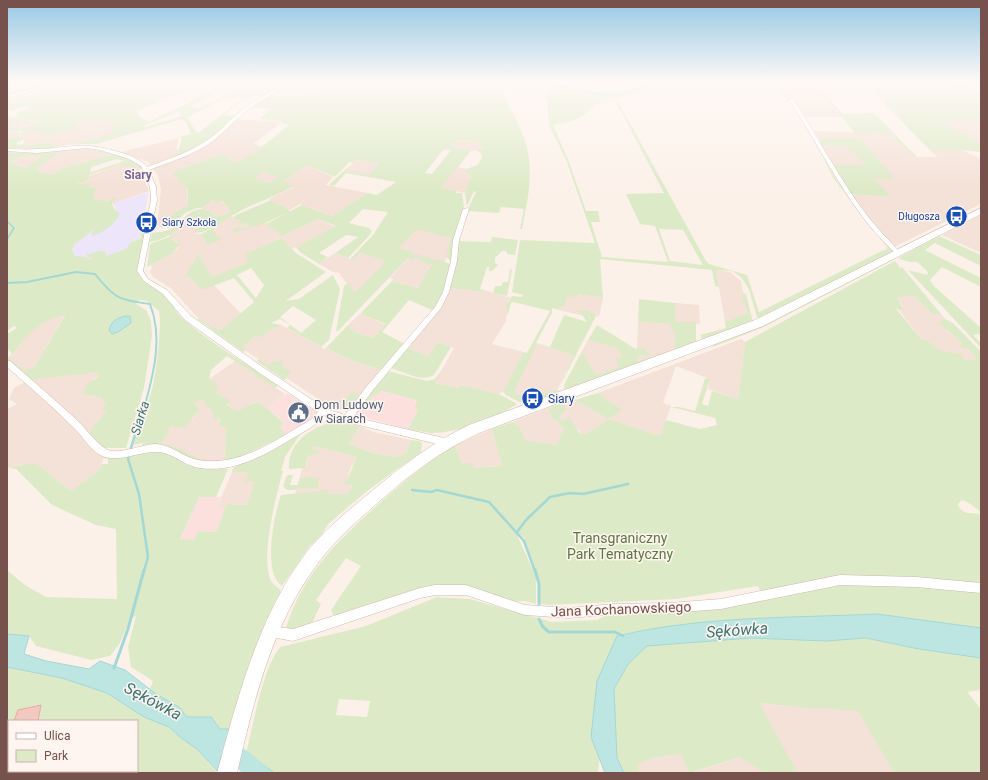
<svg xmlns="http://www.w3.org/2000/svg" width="988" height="780" font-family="Roboto,sans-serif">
<rect width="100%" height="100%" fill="#fcf1e9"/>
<!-- residential -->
<path fill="#f4e1d7" d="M782,87H818L842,117H806Z
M47,91L51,93L11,103L7,102V97L27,93V95H33Z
M113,118L114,134L73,144L56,147L49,141L25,147L23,142L26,140H24L23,137L26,134L7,139V131L12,130L14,133L31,130L32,133L43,130V135L71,131L78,122Z
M38,119H41V123L20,128H9L10,123Z
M232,119L282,122L253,144L261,149L242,160L235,163L223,154L174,172L180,182H187L188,205L174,213L157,227L161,189L158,176L148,162L121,152L179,138L176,149H179V156L210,139Z
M937,120H980L981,144Z
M814,131L891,134L913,157H937L930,150H962L981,159V204L894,247L849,194L891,197L873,179H894L859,138H819Z
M479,139L483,146L484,150L482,151L453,149L450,146L452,143L463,140L478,142Z
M822,145L839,146L853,151L865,165H832Z
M86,149L110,155L60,169L52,175L38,171L36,168L61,151Z
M42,156L27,168L12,164L15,157Z
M356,160L379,163L369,175L345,171Z
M120,165L132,167L136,165L140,169L149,191L113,204L110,199L106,202L103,200L94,202L92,201L95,192L99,189L89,187L92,181L80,185L77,182L82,181L89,176Z
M307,165L333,177L326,185L367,193L332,216L300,204L288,211V209L269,199L294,187L283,181Z
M457,167L467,169L466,172L472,177L465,193L441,188Z
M263,172L280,177L270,183L253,179Z
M213,200L221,201L231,212L217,217L213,213L200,210Z
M981,215V253L942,235Z
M232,216L240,221V225L246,223L249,226L227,235L264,222L282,236L318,219L336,227L292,249L280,238L246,254L249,262L212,278L198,254L185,280L190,277L213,284L241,314L221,330L211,326L195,315L172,289L153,277L150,271L152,269L151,265L172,254L179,247L178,242L171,239L174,237L168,236L183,222L189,218L201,220L199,225H201L195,234H201L207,245L216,236L211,231L217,228L216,225Z
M419,228L451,238L445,262L435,260L418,288L392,281L393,279L390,278L413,253L397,248Z
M335,253L352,260L360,253L387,261L355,293L340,275V273L333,272L319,264Z
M716,270L730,272L741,281L747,313L725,322Z
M449,288L483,292L484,290L511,298L508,301L506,321L492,344L523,353L504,391L499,394L460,385L458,388L435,383L454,348L438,342L428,356L408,348L434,316Z
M577,294L603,298L599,317L585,311L575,312L582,313L584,316L559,310L560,308L564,307L568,296Z
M900,296H914L932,314H941L946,319L943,318L947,331L962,343L963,348H967L977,359L965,360L952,353L940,351L926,340L921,339L899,310L903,311V306L897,297Z
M675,303L699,305L700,324L675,321Z
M65,314L35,366L24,372L10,359L29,332L40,323Z
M360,314L384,324H387L373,338L354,332L348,325Z
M638,322L670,324L675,331L674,349L638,361L637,355L643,356L649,351L637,348Z
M281,325L324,349L326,348L348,359L381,370L350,412L327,405L242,348L255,336L260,338L269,331Z
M741,339L745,342L738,399L708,389L710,379L676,366L663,403L671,406L661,434L656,435L609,419L586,434H580L579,430L561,420L559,416L566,409L562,403L575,400L608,419L618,408L598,393Z
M588,340L617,348L622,357L620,358L622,366L596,375L584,354L581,353Z
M536,344L573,355L557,391L524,396L516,394L515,390Z
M235,361L276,388L285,394L267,408L257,402L250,404L240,412L235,411L227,404L230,401L215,392L208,380Z
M98,372L99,376L94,378L83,394L101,398L106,404V411L88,433L83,436L104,456L100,469L71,491L37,464L31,463L7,468V409L17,404L9,399L14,388L31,379Z
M200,400H203L207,407H210L215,420L218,418L221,422L218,424L221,428L224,426L226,428L225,460L213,462L202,460L161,443L166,437L167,429L169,427L176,426L183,428L193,419L200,409L194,403Z
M548,408L552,418L564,428L558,445L525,440L520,427L512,422Z
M360,426L373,432L411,440L406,454L397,457L373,453L348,444Z
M492,429L502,466L474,468L462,464L455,445Z
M312,446L358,457L350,469L347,480L352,484V487L347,494H328V491L295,494L302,469L307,466V456L319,451L312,448Z
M232,472L249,473L256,482L247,505L227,504L224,512L218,505Z
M758,703L813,709L825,708L858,710L894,773H798Z
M680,754L690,773H638L636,764L654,758Z
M741,757L764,773H692Z"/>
<!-- commercial -->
<path fill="#fce0dd" d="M382,391L417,401L418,410L408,429L354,415L358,410L366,407L372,397Z
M287,393L321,414L286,436L280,426L284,422L267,408Z
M199,496L221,497L218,505L224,512L216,532L198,531L194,540H180Z"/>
<!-- education -->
<path fill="#ede5f9" d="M149,192L142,226L139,229H142L140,239L131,242L127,249L93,261L86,257H75L72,250L75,244L82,237L97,227L92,234H97L114,222L117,211L113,204Z"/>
<!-- green -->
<path fill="#ddeac7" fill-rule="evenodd" d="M7,81H64L55,85C66,81 75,85 86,81H286L279,88L234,117L210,139L179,156V149L182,138L179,137L191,134L186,122L182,119L96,144H74L113,134V119L78,122L74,130L71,131L43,136V131L31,133V130L16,133L23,131L13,132L12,130L16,129L7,131V118L19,116L16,113L31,108L25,106L11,111L7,109V102L11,103L50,93L41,91L26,94L48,87L20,93L21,91H19L7,97L11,94L7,88ZM218,83L211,91L189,102L175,96L210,84ZM222,87H236L229,93L198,109L190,106L212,95ZM264,95L234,116H223L246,97ZM173,96L188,103L149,122L140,117L136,111ZM245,97L198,133L196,132L188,119L187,117L221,100ZM177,112L183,116L145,127L143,126ZM37,119L41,120L40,123L19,129V127L10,128L11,123Z
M289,81H550L551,84L598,93L629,87L646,81H684L673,86L616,98L706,261L709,264L747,275L759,312L888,248L833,178L818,146L797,111L771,82L763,81H776C801,105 814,139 830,169C847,199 871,224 893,251L759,319L757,317L749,290L742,278L732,271L716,270L719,287L715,286L712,270L600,259L603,298L577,294V297L568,296L564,307L560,308L559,310L552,308V313L536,343L550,347L564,315L587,322L582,315L583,314L574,311C582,310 591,309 596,316L560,386L573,355L537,344L515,390L516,394L524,396L557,390L559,392V394L539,399L535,396L521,403L506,395L503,392L523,353L492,344L527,353L550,311L513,302L511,303L508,315C505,303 507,305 512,296L522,297L523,295L512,292L520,240L595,243L567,162L549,125L548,101H546L547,89C535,79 515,83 500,84C506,102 517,119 524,138C535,168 528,199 522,229H520L524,209L501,207L499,213L467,211L476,192L474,191L467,206C464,193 465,187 472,177L466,172L467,169L477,165L482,158V154L478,152V150H484L483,146L479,144L481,139L479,142L463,140L452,143L451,146L455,147L454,149L472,150L441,188L456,191V193H462L464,207L452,262L446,257L451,238L418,229L398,248L414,252L411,256L415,254L433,259L434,261L435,259L451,264L448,280L434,311L381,370L348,359L326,348L348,325L354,332L373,338L386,324L360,314L392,281L418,288L433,262L428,265L424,262L421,263L420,258L411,259L409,257L338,331H336L344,286L347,283L355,292L386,261L360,253L352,260L350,259L373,235L388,212L363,209L349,223L369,228L372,231L369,236L348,258L335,253L358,237L346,235L319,253L328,257L319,264L300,252L296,247L336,226L318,219L282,236L266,224L302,205L332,216L367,193L377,195L396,182L346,173L334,186L329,185L348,167L346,171L369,175L379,163L356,160L353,163L349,162L335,177L307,165L283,181L294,186C276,196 258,202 240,211C226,218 211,233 195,233L200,225H199L200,220L189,218C183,222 182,226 180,228C172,234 160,241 150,242L152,233C157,232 163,232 168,230C183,226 192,195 217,217L231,212L222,201L217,202L213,200L202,208H197L185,213L169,228L159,227L174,213L188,205V189L184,187L186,183L178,184L180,182L173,172L223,154L235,163L261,149L253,144L262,147L289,125L281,123L282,121L259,119L271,109L254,107L240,114ZM320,87L323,91L319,95L269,97L281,91ZM611,99L615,100L664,193L626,194L640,224L655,226L668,262L602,257L591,222H600L598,211H586L569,162L553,125C564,123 577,121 586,113C596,104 597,102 611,99ZM443,150H451L432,174L425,173ZM263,172L279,177L270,183L254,179ZM659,229L683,230L703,265L670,261ZM409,300L432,310L405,344L382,332Z
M813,81H815L842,114L874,113L917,157H913L891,134L855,133Z
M862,81H967L981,86V122L938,120L981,144V152L962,150H930Z
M26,134L23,137L24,140L17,142V145L24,144L25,147L49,141L56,147H63L37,149L7,148V139Z
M819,138H859L862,140L895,179H874L891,197L849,194L832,165H865C850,147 844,146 822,145Z
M77,148C95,149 130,155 143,168L140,169L136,165L137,168L120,165L89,175V178L84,182H77L80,185L93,181L89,187L99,189L95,192L93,201L103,200L106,202L115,197L117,199L112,201C112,207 115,210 120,213C117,223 104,232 93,236L91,234L96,228L75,244L72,250L75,256L86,257L93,261L86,255L102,250L103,252L105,251L106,256L126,249L131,242L140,239L141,233L145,234L138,271C141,284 155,287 164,295C172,301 175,312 183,319C212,344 246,364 278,385L275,388L227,356L211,370L209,380L215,382L218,389L215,392L231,401L227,405C240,413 236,412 249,405C252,403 254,404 257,402L267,408L284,423L280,426L286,435L236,459L221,463L225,460L226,428L224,426L221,428L218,424L221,422L219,418L215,420L210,407H207L203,400L194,403L200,409L185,428C178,428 173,424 167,429L169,433L161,443L178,448L193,456L212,464L143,447L142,443L134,445C138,427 146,411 151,393C156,376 162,327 159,311L147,301L139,300L136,304L146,310L151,321L152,336L144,388L126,448H103L88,433L106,411L102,409L106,404L101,398L83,394L87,384L99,376L98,372L30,380L7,359L12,354L7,348V334L17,328L14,326L7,331V152L31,153ZM86,149L110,155L60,169L52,175L38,171L37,168L61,151ZM42,156L26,168L12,164L15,157ZM117,159L125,161L91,172L90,170L92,167ZM65,315L35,366L25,371L10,359C25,336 37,321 65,315Z
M271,200L288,209V211H291L265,223L227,235L233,233L235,228L239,227L241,229L249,226L246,223L240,225V221L233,218L236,215Z
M217,226L212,231L215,232L216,236L221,238L220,240L207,245L201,234Z
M172,236L174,237L171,239L180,244L172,254L147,267L150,244Z
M939,236L981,255V266L935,243L925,250L981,278V287L942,267L930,280L934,286L981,328V336L979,334L973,335L981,343V348L908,270L927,275L928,272L917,262H910L899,259L900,257Z
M492,237L518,240L515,255L507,254V251H502L495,258V263L498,265L492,271H489V267H487L480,289L484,290L483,292L449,288L457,241L491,242Z
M281,238L296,253L326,272L286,301L299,299L333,275L340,289L329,340L321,347L287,328L290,325L280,319L271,323L281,325L280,326L269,331L260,338L255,336L243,347L246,350L243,352L197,319L199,318L211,326L221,330L254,302L234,278L202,290L190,277L184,279L198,254L212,277L249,262L245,254ZM251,268L264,285L256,298L237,275ZM293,306L316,320L301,333L280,317Z
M890,260H893L764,327L713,347V344Z
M895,261L897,263L900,268L902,267L941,314H932L914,296L897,297L904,310H899L894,306L921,339L926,340L941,351L960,354L965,360L977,359L967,348H963L960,345L962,343L942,326L940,323L943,318L953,323L981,352V512L969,503L962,500L958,504C962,517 972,511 981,515V628L877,614L723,621L638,631L617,635L591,737L600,756L598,773H275L246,753C254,723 262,670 280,647L366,626L437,597L470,599L552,622L597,620L611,612L763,598L758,586L676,599L548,605L540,604C540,577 533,562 524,538L521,535H517L536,576V604L525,601L506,602L437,586L411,591L335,618L331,610L361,566L346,558L316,600L321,604L310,627L294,631L286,628C303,572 340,539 382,501C406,480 428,461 455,445L462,464L473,463L474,468L502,466L492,429L512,422L520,427L525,440L557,445L564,428L552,418L548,408L562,403L567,409L559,416L561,420L564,421L569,417L580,434H586L609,419L656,435L661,434L666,420L700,429L717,425L715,418L671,407H679L695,411L705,378L710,379L702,404L708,406L712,391L738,399L745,342ZM339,699L370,701L367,717L336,715Z
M510,269L512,270L507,296L493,293L495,286H501L503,282H508Z
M742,293L746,294L753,322L703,341L700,335L726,328L725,322L747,313Z
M639,299L675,303V321L696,323V340L699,343L677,351L674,349L675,331L671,330L670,324L638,322Z
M597,325L636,349L637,348L645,349L651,355L637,356L638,361L670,350L671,352L565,392L564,385L581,353L584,354L596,375L621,366L618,365L616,357H622L617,348L588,340Z
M438,342L451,347L434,375C421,383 403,371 390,368L411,344L408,348L428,356Z
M259,359L269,366L273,361H283L282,367L291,371L287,377L271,367L287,378L284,380L257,361Z
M446,364L435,383L458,388L460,385L499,394L517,404C496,418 456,434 430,433C423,432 415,430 408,429L418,410L415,407L417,401L415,400L382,391L372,397L366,407L358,410L388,371L427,381L435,379Z
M354,392L358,393V399L350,411L344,410L343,407L349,395Z
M598,393L622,410L608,419L575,400Z
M334,422H344L360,426L348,444L373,453L396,457L406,454L411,440L419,441L422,443L421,452L367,491L328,524L322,535L309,547L282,586C262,573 274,515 281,495L328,490V494H347L352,487V484L343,485L347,480L357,457L313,446L312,448L319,451V453L307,456L306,468L289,469C287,443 312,426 334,422Z
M302,432L285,457L281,471H283C276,497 260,556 271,581C273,585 277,586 280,590C280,591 280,593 281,595L253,657H251L229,729H220L211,717H187L179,707L156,694L150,689L153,681L131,667L128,647L136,616L130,619L120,643L110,656L91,660L36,646L29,636L7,634V570L25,585L46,597L117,599L116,529L96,525L52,505L16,469L8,468L31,463L37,464L71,491L100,469L102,464H108V459L103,458L104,456C122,457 141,450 159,452C172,453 182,462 194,466C205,469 217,469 228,469L216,497H199L180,539L194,540L198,531L216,532L227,504L247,505L255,482H245L249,473L232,472L233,468Z
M288,475H293L290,485H298L300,479L306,477L319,478L318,488C312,489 305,489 298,488V486L296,490H287L283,486L286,477Z
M751,638L826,641L866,638L919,649L981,658V690L967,692L981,709V773H894L858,711L825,708L813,709L759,703L798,773H764L740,757L690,773L680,754L654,758L637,764L638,773H624L617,758L614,689L628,664L647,646Z
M7,667L62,678L107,693L144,717L169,727L180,737L197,749L217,773H7ZM9,721H137V771H9Z"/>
<!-- water -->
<path fill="#bde6e3" stroke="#a3d8d5" d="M125,316H130L131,323L118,332L112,334L109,330C112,320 116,319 125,316Z
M877,614L981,628V658L919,649L866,638L826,641L751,638L647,646L628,664L614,689L617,758L624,773H605L591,737L597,681L617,636C701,616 791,618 877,614Z
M7,634L29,636L24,654L46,661L89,669L100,661L125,670L156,694L179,707L187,717H211L220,729H229L217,771L197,749L180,737L169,727L144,717L107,693L62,678L7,667Z
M246,753L275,773H241Z"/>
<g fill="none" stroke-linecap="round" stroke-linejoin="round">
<!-- stream-far4 -->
<path stroke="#a3d8d5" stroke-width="1" d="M535,81L607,95L619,94L664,81
M939,81L963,87L981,95
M502,82L510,81"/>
<!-- stream-far3 -->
<path stroke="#a3d8d5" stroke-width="1.5" d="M7,221L14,228L7,239"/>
<!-- stream-far2 -->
<path stroke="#a3d8d5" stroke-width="2" d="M7,283L27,282L76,272L95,274C115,299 119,300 150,304C163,337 154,372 145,405"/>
<!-- stream-far1 -->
<path stroke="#a3d8d5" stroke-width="2.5" d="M130,451L145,404
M129,455L128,459L139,494L148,557L144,571
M412,490L431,492L437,490L489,502L524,541L535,571
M517,532L526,520L550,497L570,493L583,494L628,484"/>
<!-- stream -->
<path stroke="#a3d8d5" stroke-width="3" d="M535,570L539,584V604
M539,619L543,627L549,632H615L623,636
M114,668L128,629L144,570"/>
<!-- river -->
<path fill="#bde6e3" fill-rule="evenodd" d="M210,724L217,727L266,766L269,773H243L203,741L200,734L203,727Z"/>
</g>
<!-- building -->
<path fill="#f2c9c1" stroke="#e4aca1" d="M41,705L38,721H14L18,710Z"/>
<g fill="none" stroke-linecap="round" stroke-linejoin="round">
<defs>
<path id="minor" d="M61,81H68L7,98V96Z
M285,81H289C278,94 265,97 252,107C237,117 226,131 213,141C194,155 170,162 149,170L156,187L157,200L143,271L148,279L167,290L191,316L264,368L326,409L345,415L367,386L435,307L443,292L451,261L453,240L463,209L468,208L469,209L459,240L457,261L449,292L441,308L373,390L353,417L440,437L443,438L447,444L446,447L443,448L437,444L347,422L325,415C316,426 305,431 293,438C265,455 234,473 200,468C184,466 172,452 157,452C139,451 118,464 100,455C90,449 83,437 75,429C53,407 30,387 7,367V360L10,361C33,381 56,401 78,421C87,430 95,442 106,449C117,456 143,444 156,444C172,445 183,457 198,460C239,467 274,441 307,422L313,418L318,412L258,372L185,320L163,294L144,281L137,271L151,200L150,187L145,173L141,166L129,159L100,150L87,148L37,153L7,151V149C17,149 28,150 38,149C54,149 71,145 87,146C101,146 139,155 147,167C168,159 191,152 209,139C223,129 234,115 249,105C261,96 275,92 285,81Z
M789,99H793C819,138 840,181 869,218C879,230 889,241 900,252V254H896C885,243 874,232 865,220C836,182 815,139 789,100Z
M840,575L916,577L981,583V593L916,587L840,585L721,609L668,613L614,614L569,618L525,615L466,595H435L420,598L293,641L266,636L264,632L266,628L270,626L293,629L420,588L435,585H466L525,605L569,608L614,604L668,603L721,599Z"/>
<path id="secondary" d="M981,208V214L763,326L479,433C442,450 412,473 382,499C359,519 336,539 318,563C272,624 254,700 237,773H217C238,697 258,617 306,553C325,529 349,510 372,491C403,465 433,442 469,425L755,320Z"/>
</defs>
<!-- minor casing -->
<use href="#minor" stroke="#d1b8b1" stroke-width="1"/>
<!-- secondary casing -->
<use href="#secondary" stroke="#d6b9b1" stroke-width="1"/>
<!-- minor -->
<use href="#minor" fill="#fff" fill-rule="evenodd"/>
<!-- secondary -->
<use href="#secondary" fill="#fff" fill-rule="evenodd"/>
</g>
<!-- sky -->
<linearGradient id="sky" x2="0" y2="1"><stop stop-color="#97c8e6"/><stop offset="0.43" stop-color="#fef9f5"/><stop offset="1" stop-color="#fef9f5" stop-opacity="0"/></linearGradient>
<rect width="988" height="190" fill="url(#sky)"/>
<!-- icons -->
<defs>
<symbol id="bus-disc" viewBox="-11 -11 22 22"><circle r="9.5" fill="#1a4fb4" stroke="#fff5f0"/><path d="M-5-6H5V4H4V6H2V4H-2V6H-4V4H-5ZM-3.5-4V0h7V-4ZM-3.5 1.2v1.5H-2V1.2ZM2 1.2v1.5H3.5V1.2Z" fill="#fff"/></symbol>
<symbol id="civic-disc" viewBox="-11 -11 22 22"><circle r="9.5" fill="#5c6f8a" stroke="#fff5f0"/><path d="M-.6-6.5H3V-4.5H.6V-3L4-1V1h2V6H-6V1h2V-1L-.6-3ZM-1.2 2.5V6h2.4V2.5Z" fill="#fff"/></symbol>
</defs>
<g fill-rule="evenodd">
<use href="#bus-disc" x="944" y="204" width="25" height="25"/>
<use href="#bus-disc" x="134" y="210" width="25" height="25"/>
<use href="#bus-disc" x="520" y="386" width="25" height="25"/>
<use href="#civic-disc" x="286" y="400" width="25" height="25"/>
</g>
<g text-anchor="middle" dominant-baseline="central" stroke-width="3" stroke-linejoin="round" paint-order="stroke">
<!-- far-transit labels -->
<g font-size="10" fill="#164399" stroke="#fff5f0" text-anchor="end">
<text x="940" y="216">Długosza</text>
<text x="162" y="222" text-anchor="start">Siary Szkoła</text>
</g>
<!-- far-quarter labels -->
<g font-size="12" font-weight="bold" fill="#796593" stroke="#fff5f0">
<text x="138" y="175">Siary</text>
</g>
<!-- transit labels -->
<g font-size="12" fill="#164399" stroke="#fff5f0" text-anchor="start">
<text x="548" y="399">Siary</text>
</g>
<!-- service labels -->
<g font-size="12" fill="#4e5e75" stroke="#fff5f0" text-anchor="start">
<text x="314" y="405">Dom Ludowy<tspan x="314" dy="14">w Siarach</tspan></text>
</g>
<!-- water labels -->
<g font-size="13" font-style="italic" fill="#3c7472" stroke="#fff5f0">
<text transform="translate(140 418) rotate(-73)">Siarka</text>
</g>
<!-- near-park labels -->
<g font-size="14" fill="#5d7741" stroke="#fff5f0">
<text x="620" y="538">Transgraniczny<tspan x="620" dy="16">Park Tematyczny</tspan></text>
</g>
<!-- near-street labels -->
<g font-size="14" fill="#77524c" stroke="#fff5f0">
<text transform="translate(621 609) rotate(-2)">Jana Kochanowskiego</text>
</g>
<!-- near-water labels -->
<g font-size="16" font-style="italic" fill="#3c7472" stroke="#fff5f0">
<text transform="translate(737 630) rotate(-4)">Sękówka</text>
<text transform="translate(153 701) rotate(28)">Sękówka</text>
</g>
</g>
<!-- border -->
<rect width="988" height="780" fill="none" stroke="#77524c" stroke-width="16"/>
<!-- legend -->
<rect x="8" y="720" width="130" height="52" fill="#fff5f0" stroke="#c9b4ae"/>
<rect x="16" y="733" width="20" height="6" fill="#ffffff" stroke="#c9b4ae"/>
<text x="44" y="740" font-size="12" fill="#77524c">Ulica</text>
<rect x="16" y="750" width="20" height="12" fill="#ddeac7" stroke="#c9b4ae"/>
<text x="44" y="760" font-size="12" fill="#77524c">Park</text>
</svg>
